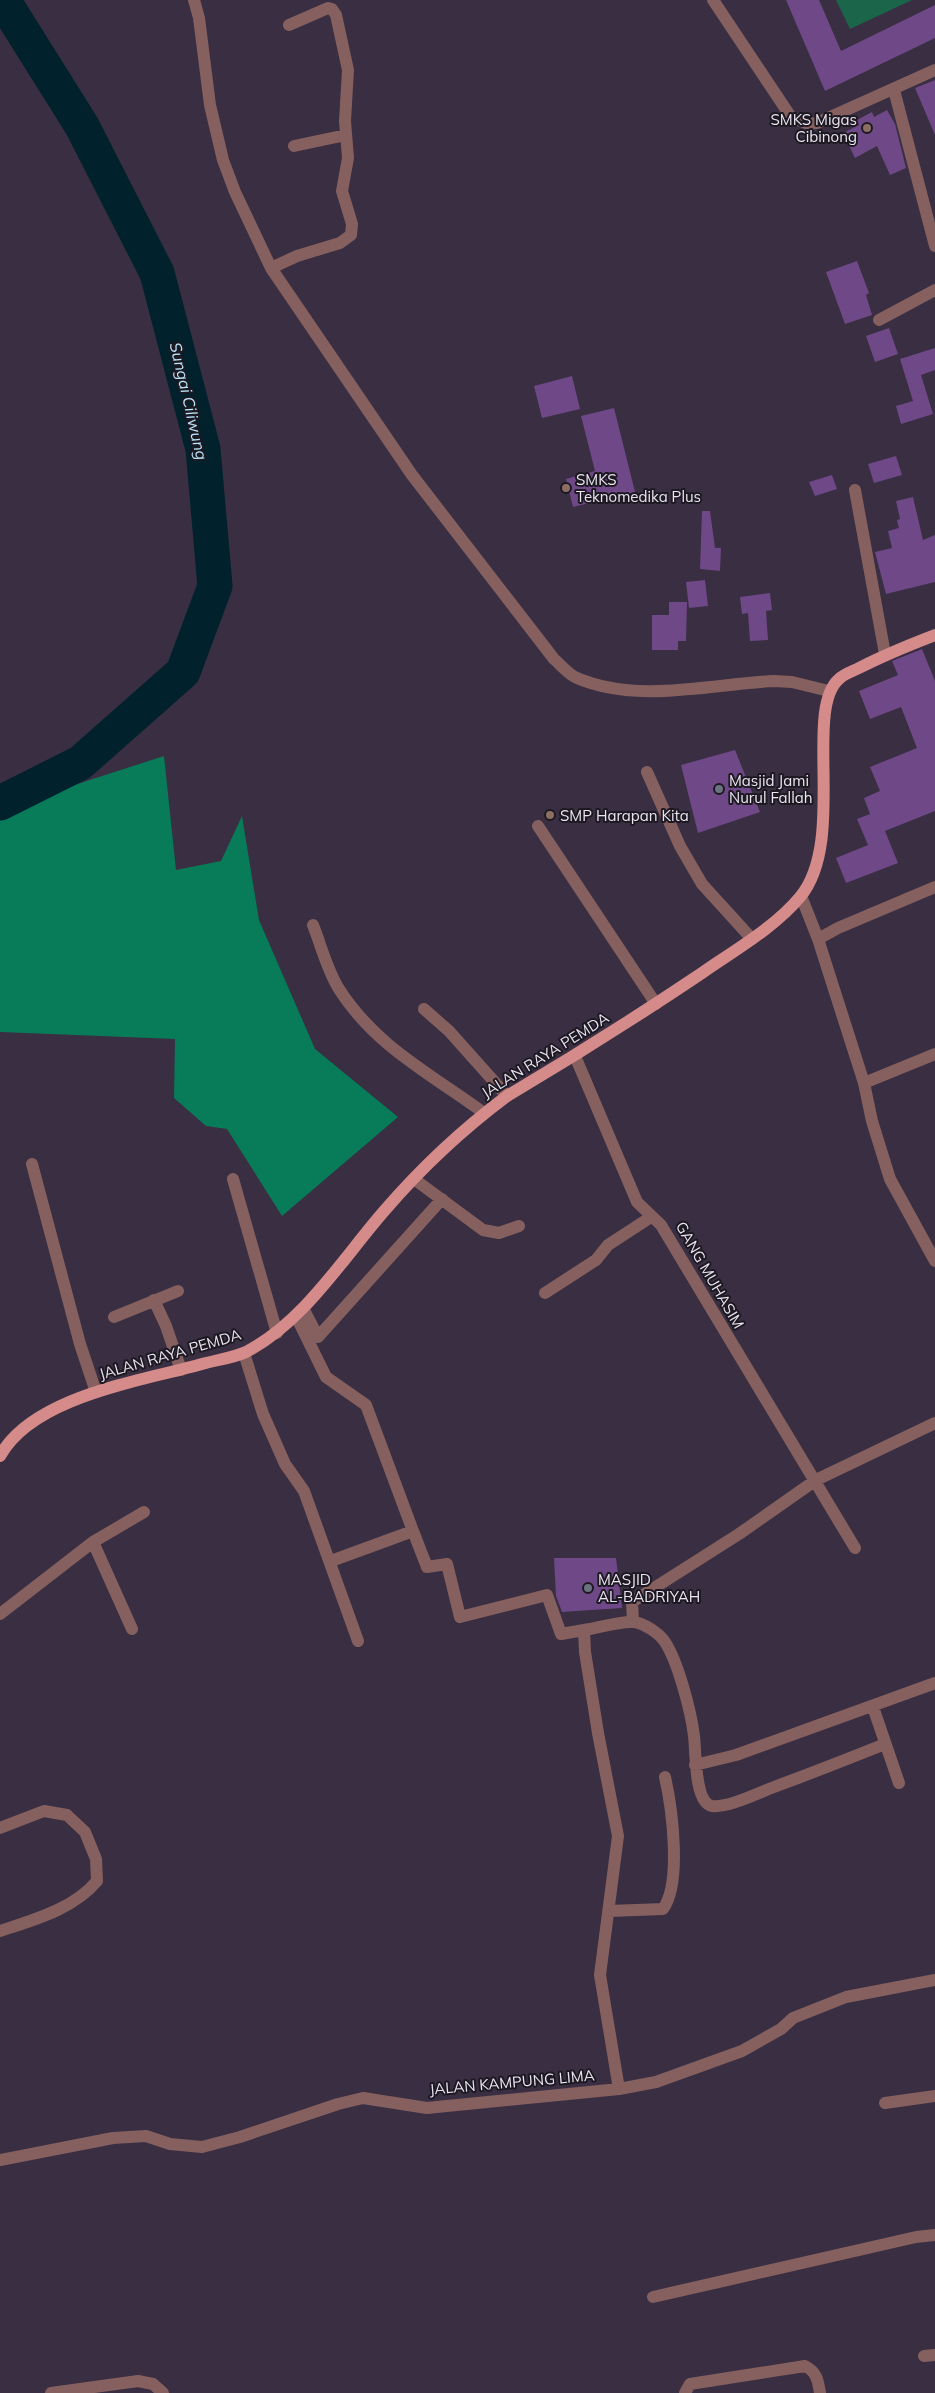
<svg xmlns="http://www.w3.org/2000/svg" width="935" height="2393" font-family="Mulish,sans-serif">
<rect width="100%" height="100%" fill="#392e42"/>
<!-- green -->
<path fill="#1b664b" d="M836,0H912L850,29Z"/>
<!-- forest -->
<path fill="#087b58" d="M164,756L176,870L221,861L242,816L259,920L315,1049L398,1117L282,1216L227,1129L206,1126L174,1098L175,1039L0,1032V809Z"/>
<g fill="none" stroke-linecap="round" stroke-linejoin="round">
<!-- river -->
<path stroke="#01212d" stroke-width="35" d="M0,803L80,763L183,672L215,586L203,449L157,273L82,126L3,0"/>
</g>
<!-- building -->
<path fill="#6f4887" d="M786,0H819L841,51L935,5V38L825,91Z
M935,80V135L915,88Z
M887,110L895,124L906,168L890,175L877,146L855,158L843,133L859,125L857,120L872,112L874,117Z
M857,261L869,293L866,295L872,315L845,324L826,272Z
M889,328L898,354L875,362L866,336Z
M935,348V370L921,375L933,414L901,424L896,406L913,401L900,359Z
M572,376L580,409L542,418L534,386Z
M614,408L635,492L573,507L566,479L595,471L581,416Z
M896,456L902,475L874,483L868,464Z
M832,475L837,489L815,496L809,482Z
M913,497L923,540L935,535V582L886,594L875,552L892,548L888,531L899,528L897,520L900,519L896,501Z
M702,511H710L715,548H721L720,571L700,569Z
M705,580L708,606L689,608L686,582Z
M770,593L772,610L766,611L768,640L750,641L748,613L742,614L740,597Z
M669,602H687L686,641H678V650H652V615H669Z
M922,649L935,681V811L885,831L898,863L846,883L836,858L868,845L857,819L870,814L864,798L880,791L870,767L917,748L901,707L870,719L859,691L898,675L892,661Z
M735,750L760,812L698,833L681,765Z
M554,1558H616L622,1608L562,1612L556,1596Z"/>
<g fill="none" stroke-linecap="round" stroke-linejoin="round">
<!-- minor -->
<path stroke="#85605f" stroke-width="12" d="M194,0L199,18L210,105L223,160L235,192L271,268L412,475L554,659C561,665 569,675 577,678C638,704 711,684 774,681L792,682L829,691
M713,0L791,117L808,124L817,123L935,70
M894,90L935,246
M294,146L346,135
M271,268L297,256L340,243L351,235L352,224L342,191L348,158L345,121L348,70L336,15L332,9L328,8L289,25
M879,320L935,290
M855,490L885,654
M647,772L680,846L702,884L752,939
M538,826L656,1004
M801,896L818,939L864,1083L872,1121L890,1179L935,1261
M313,925C321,945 327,970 339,989C375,1046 431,1074 484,1113
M818,939L838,928L935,887
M424,1009L449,1031L507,1096
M575,1056L637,1202L661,1225L855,1548
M864,1083L935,1054
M32,1164L80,1344L96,1392
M233,1179L277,1333
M414,1179L483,1230L499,1233L519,1226
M545,1293L596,1260L608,1245L651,1217
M154,1300L166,1326L181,1370
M303,1308L318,1337L442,1199
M296,1316L326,1377L366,1405L413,1531
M114,1317L178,1291
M244,1353L263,1414L285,1464L304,1491L358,1641
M93,1542L132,1629
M331,1561L413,1531L427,1567L447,1564L460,1617L547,1595L561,1634L584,1630
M0,1614L93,1542L144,1512
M633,1622L632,1602L739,1534L816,1480L935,1423
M873,1707L899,1783
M695,1765L736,1755L935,1683
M0,1828L44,1811L67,1815L85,1832L96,1859L97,1881C74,1909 33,1920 0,1931
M609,1911L663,1909C682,1883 672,1808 665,1777
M619,2089L600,1975L618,1836L598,1733L585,1652L584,1630C598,1628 620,1621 633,1622C644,1623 659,1633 665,1642C678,1662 691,1711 694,1736C696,1750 694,1803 712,1806C728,1808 758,1793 774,1787C809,1774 845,1760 880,1746
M885,2103L935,2096
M0,2160L113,2138L146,2136L170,2144L202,2147L240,2137L338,2104L363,2098L427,2108L619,2089L656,2082L742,2051L781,2029L793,2018L846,1997L935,1980
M653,2297L916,2237L935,2235
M924,2356L935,2355
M51,2393L138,2381L153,2384L163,2393
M685,2393L690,2384L805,2366C817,2372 818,2381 820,2393"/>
<!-- major -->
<path stroke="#d58b89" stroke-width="12" d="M0,1456C33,1396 142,1381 202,1364C216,1360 233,1358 246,1352C304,1322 343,1258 385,1210C422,1167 463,1129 507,1096C573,1057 638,1016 702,973C735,950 774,928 800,897C847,841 803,710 839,679C844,674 853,671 859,668C884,655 909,645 935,635"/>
</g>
<!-- markers -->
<g fill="#8d6e63" stroke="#1d1922" stroke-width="2">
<circle cx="867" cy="128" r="5"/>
<circle cx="566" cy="488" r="5"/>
<circle cx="550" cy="815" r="5"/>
</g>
<g fill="#6b7280" stroke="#1d1922" stroke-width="2">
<circle cx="719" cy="789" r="5"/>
<circle cx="588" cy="1588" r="5"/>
</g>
<g text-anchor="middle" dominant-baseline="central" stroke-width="4" stroke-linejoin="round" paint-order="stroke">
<!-- poi labels -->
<g font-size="15" fill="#eae3f0" stroke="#1d1922" text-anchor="start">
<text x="857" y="119" text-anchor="end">SMKS Migas<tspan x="857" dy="17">Cibinong</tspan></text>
<text x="576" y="479">SMKS<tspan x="576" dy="17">Teknomedika Plus</tspan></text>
<text x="729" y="780">Masjid Jami<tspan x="729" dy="17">Nurul Fallah</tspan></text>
<text x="560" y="815">SMP Harapan Kita</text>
<text x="598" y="1579">MASJID<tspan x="598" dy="17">AL-BADRIYAH</tspan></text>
</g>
<!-- street labels -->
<g font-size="15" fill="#eae3f0" stroke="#1d1922">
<text transform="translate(545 1055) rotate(-32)">JALAN RAYA PEMDA</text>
<text transform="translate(710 1275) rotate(60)">GANG MUHASIM</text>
<text transform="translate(170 1354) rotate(-16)">JALAN RAYA PEMDA</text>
<text transform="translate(512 2082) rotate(-5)">JALAN KAMPUNG LIMA</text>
</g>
<!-- water labels -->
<g font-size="16" font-style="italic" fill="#b9e6fb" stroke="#1d1922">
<text transform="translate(189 401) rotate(77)">Sungai Ciliwung</text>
</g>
</g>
</svg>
